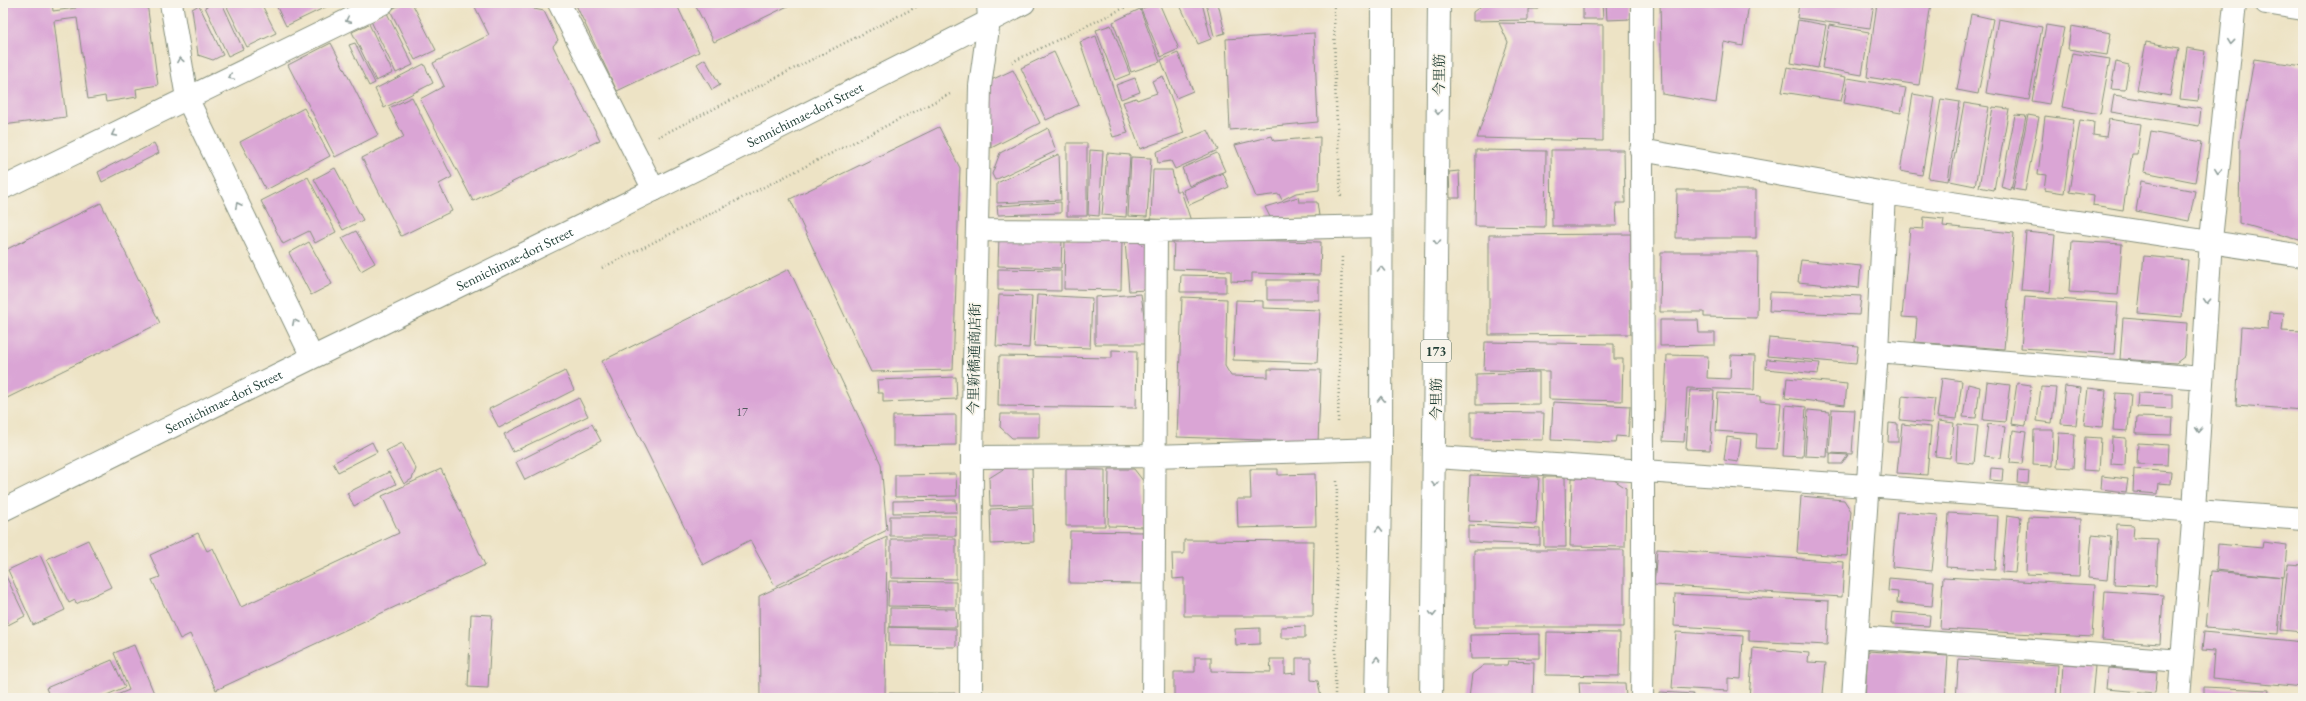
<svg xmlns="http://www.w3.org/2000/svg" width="2306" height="701" font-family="'EB Garamond','Noto Serif JP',serif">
<rect width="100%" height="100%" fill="#f7f3e8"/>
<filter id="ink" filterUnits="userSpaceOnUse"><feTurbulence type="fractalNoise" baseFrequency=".025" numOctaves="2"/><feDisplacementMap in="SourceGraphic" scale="8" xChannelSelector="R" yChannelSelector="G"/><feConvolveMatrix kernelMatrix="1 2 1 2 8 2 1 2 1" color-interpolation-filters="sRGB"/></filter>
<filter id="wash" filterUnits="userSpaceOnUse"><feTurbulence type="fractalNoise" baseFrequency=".012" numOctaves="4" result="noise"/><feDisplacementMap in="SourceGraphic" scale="16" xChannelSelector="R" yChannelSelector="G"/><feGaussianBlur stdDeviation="0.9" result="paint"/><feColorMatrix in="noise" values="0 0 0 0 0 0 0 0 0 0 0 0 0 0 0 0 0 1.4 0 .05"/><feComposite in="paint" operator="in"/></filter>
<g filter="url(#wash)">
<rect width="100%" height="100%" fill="#ede3c5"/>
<g id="blocks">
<!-- building -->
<path fill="#daa5d5" d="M3,3H52L53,11L76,8L75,3H147L158,85L136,89L137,97L106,102L105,96L88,99L77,18L54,21L66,117L3,125Z
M213,3H222L243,49L228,56L205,7Z
M225,3H261L276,33L247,47Z
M275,3H334L286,26Z
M404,3H412L436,50L415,60L390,10Z
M473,3H531L534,9L544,11L558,40L553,46L600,140L473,201L420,99L444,86L433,63L489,35Z
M575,3H676L699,52L617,91Z
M694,3H794L714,42Z
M1156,3H1159L1179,49L1161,57L1141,9Z
M1179,3H1202L1211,39L1198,44Z
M1206,3H1218L1225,33L1214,36Z
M1485,3H1538V9H1528V20L1473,21V12Z
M1583,3H1602L1603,19H1583Z
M1606,3H1631V19L1607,20Z
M1660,3H1749L1743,46L1724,42L1716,103L1662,94Z
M1799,3H1874L1870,28L1797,18Z
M1877,3H1931L1919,85L1867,77Z
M199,5L223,55L213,60L198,55L192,9Z
M1140,9L1160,62L1131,72L1113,22Z
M386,11L413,65L396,73L370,19Z
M1971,14L1993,19L1978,94L1957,90Z
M1998,19L2042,27L2029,100L1986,93Z
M1798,20L1826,25L1818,68L1791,63Z
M1499,23L1603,25V141L1477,138L1508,42Z
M369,24L393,73L376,81L352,32Z
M1111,25L1130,74L1115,80L1096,30Z
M1829,25L1869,32L1862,75L1822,68Z
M2046,25L2064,28L2049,104L2032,101Z
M2071,26L2111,33L2107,55L2068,49Z
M1314,33L1318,122L1230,130L1226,39Z
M1096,36L1128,133L1113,137L1080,42Z
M2146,42L2179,48L2170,96L2137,90Z
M331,43L378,135L335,157L288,65Z
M355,43L375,83L369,86L349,45Z
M2187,48L2205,51L2198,101L2180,99Z
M1054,52L1079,105L1046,120L1021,68Z
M1178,53L1193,91L1176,98L1161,60Z
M2072,53L2110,59L2100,114L2062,107Z
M705,59L720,85L712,90L697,64Z
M2254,59L2303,66V241L2239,223L2240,140Z
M2116,62L2129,65L2125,90L2111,89Z
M424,64L433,83L384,108L375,89Z
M1787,67L1846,77L1841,101L1782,92Z
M1013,70L1040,123L991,148L989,81Z
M1163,76L1184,133L1140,149L1123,102L1136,98L1137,100L1157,93L1152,81Z
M1135,78L1140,92L1121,99L1116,85Z
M1848,78L1906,88L1901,113L1844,103Z
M1913,94L1935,98L1922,175L1900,171Z
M2114,95L2201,109L2199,126L2111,112Z
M412,97L452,177L439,184L452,211L401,236L362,158L404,137L389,108Z
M1941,99L1960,102L1948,181L1928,178Z
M1964,103L1989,107L1975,186L1950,181Z
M1993,107L2009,109L1994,190L1979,187Z
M304,108L330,156L266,190L240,142Z
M2015,115L2026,116L2011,190L2001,187Z
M2028,115L2039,117L2025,191L2013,189Z
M2045,116L2074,120L2064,193L2044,190L2046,175L2038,174Z
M2109,119L2141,124L2137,154H2132L2123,210L2093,205L2094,196L2069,192L2080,120L2094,122L2093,135L2106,137Z
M939,127L960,168L953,370L871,372L790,199Z
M1048,128L1056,151L995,180L992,174L1000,153Z
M1208,130L1218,150L1175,169L1171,161L1158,163L1156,152Z
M2151,132L2202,142L2195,182L2144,172Z
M1272,136L1274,141L1320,137L1319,190L1296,193L1282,200L1279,194L1256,197L1235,145Z
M154,143L159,153L102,182L98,172Z
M1067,143H1087V216H1067Z
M1090,150L1103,151L1099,216L1088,215Z
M1476,150L1546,151L1545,227L1475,226Z
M1551,150H1624L1625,203H1616L1617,226H1552Z
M1107,153L1130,155L1126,217L1102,215Z
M1217,153L1225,171L1189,186L1182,168Z
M1059,154L1061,200L997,203V183Z
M1131,157L1151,158L1147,217L1128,216Z
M335,168L363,220L343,230L314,179Z
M1153,170H1172L1176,191H1181L1191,221L1151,219Z
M1459,171L1460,198H1450L1449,172Z
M1223,173L1229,187L1189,205L1183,190Z
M308,177L336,232L315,243L309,231L283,244L261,201Z
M2141,181L2195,191L2189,221L2136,211Z
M1677,190H1756V238H1676Z
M1298,197L1299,202H1317L1319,216L1270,217L1265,207Z
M1061,202V213L998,215L997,206Z
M101,203L160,323L3,400V251Z
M1924,217L1944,219L1943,226L2014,233L2004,349L1915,342L1917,318L1902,317L1910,228L1923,229Z
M356,231L375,263L361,271L342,238Z
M2026,232L2055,235L2050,292L2021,290Z
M1631,234V334L1489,335V235Z
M999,237L1062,239L1061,268L998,266Z
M1174,238L1321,242L1320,275L1252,273V282L1231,281V271L1173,269Z
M1065,239L1122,240L1121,290L1064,289Z
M1135,240L1147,248L1146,290L1129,291L1125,241Z
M2072,241L2122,244L2118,295L2069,292Z
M309,242L332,284L311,295L289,253Z
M1661,252H1758L1757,318L1704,317V312H1660Z
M2144,256L2188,260L2182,317L2138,313Z
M1801,260L1861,266L1859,288L1798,282Z
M789,269L881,464L887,530L775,586L750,540L703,565L602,361Z
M998,269L1061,270V291L998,290Z
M1181,275L1226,276V292H1180Z
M1267,280H1319V300H1267Z
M1770,292L1861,296L1859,315L1769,311Z
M1141,294L1148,344H1095V297Z
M999,295L1032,296L1029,348L996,346Z
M1037,295L1092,298L1090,348L1034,346Z
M1182,297L1227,299L1225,366L1231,376L1268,377V369L1321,370L1318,442L1177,437Z
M2025,297L2118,303L2114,354L2021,348Z
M1236,300L1263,301V308L1320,310L1317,363L1233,360Z
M2269,312L2284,313L2282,331L2303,332V410L2236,405L2241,327L2268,329Z
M2123,318L2187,323L2185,356L2176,363L2120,359Z
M1660,320H1698L1699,333H1715V345L1660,346Z
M1769,338L1858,346L1856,364L1767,356Z
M1485,342L1614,344V359H1623L1622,401L1549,399V371L1484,370Z
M1112,350L1137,351L1136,408L998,406L999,356L1112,358Z
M1667,355L1708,356L1707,378L1730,379L1731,355L1755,356L1754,390L1687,388L1684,442L1663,441Z
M1767,359L1820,363L1818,374L1766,369Z
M565,371L574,390L499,428L489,409Z
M1539,372V404L1476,405V374Z
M956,377L957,399L883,402V393H878L877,380Z
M1787,378L1847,384L1845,405L1785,398Z
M1942,378L1962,381L1957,419L1937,417Z
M1987,382L2010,385L2005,422L1983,420Z
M2017,383L2031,385L2026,426L2011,424Z
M1968,384L1980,387L1976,418L1963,417Z
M2065,386L2080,388L2076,425L2061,424Z
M2041,387L2056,388L2052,423L2037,421Z
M2088,388L2106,390L2102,427L2084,425Z
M1690,390L1714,391L1710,450L1686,449Z
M1718,393L1760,396V401L1781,403L1777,449L1756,448L1757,434L1716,431Z
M2116,393L2131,394L2128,431L2113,430Z
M2138,393L2172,394V409L2137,407Z
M1902,396L1935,399L1932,423L1900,420Z
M579,398L588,416L513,452L504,434Z
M1553,402L1630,406L1628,437L1616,436L1615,443L1551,440Z
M1786,405L1806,407L1803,457L1783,456Z
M1832,409L1855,410L1852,454L1829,453Z
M1808,410L1830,412L1827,457L1805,456Z
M1471,412L1544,413L1543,440L1471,439Z
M1001,414H1039V438H1012L1000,427Z
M956,415V445L893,446V416Z
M2137,417L2173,418L2172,435L2136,434Z
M1939,421L1954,423L1950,458L1935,456Z
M1889,423L1898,424V442H1888Z
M592,424L601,441L525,480L516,462Z
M1902,424L1931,427L1927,475L1897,473Z
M1958,424L1978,426L1974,464L1956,462Z
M1988,424L2005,427L2001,458L1984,456Z
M2013,430L2026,432L2022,464L2010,463Z
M2034,430H2053L2052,466L2033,465Z
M2059,433L2075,434L2073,468L2057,467Z
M1727,437L1741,439L1738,462L1724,460Z
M2085,437L2101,438L2099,471L2083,470Z
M2112,437L2126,438L2125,465L2111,464Z
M372,442L377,452L338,472L333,463Z
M402,443L416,469L412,479L404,484L386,451Z
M2138,443L2169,445L2168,465L2137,464Z
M1830,454L1848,455L1842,464H1830Z
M1032,466L1033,505L990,506L989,478L1005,468Z
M1991,468L2003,469L2002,481L1990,480Z
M441,469L485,565L216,690L190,634L180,639L152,580L160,577L150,555L198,533L207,551L213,548L241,607L399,533L382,496Z
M1066,469L1105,470V526H1066Z
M1109,469H1134L1144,482L1145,527L1108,526Z
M1250,469H1278V475L1315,474L1316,526L1238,528L1237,499H1251Z
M2134,469L2171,472L2170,484L2159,483L2158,494L2133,492Z
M2018,470L2029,471L2028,484L2017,483Z
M389,472L396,484L354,506L347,493Z
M956,474L957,496L895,497V475Z
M1470,475L1539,477L1536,524L1468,521Z
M2102,476L2128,479L2126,492L2101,489Z
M1543,477H1565L1566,547H1544Z
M1572,478H1611L1626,488L1625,547L1570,546Z
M1801,496L1844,500L1851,511L1847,556L1797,553Z
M956,500L957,512L893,513V501Z
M1033,507L1034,542L991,544L990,509Z
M1897,512L1938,515L1932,571L1892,567Z
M1949,513L1998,516L1995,570L1946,567Z
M2007,515L2021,517L2015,573L2002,572Z
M890,516H956V536H890Z
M2028,517L2081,519L2079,576L2026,574Z
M2117,524L2134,525L2133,538L2158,539L2156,586L2114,584Z
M1468,525L1540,529V545L1468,542Z
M1070,531L1146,532L1144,584L1069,583Z
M2092,535L2111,537L2107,580L2088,578Z
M887,537L885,698H760L759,596Z
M891,539H956V579L891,578Z
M88,540L111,587L76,604L75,600L69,603L47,559Z
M1184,540L1314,541L1313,616H1184V578L1173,579L1172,554H1184Z
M2263,542L2287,545L2284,577L2216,570L2218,544L2262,548Z
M1657,549L1844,562L1842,597L1654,585Z
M1474,550H1624V627H1474Z
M40,555L65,610L33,625L8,570Z
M2288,564L2303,565V632L2281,630Z
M2211,571L2283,577L2278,634L2206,628Z
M4,572L25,616L8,625L3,613Z
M1943,577L2095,585L2092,637L1940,629Z
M1889,578L1934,582L1932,606L1897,603L1898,592L1888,591Z
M889,581L956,582V607L888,606Z
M2105,591L2163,595L2160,644L2102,640Z
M1675,594L1829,601L1827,645L1749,641V630L1674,626Z
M890,608L956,609L957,627H890Z
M1892,612L1930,615L1929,626L1891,624Z
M471,614L492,615L488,688L468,687Z
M1305,626V638H1281V627Z
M889,627L956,629V647L889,646Z
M1260,628V644L1236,645L1235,629Z
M1547,632L1620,633L1619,676L1546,675Z
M1676,632L1743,636L1741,679L1728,678V691L1672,688Z
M2204,632L2303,642V687L2212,678L2214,651L2202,650Z
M1540,634V658L1471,659L1470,635Z
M134,645L156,698H110L129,690L114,653Z
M1753,648L1809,653L1808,662L1826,663L1823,694L1832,695L1831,698H1749Z
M1868,651L1948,656L1945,698H1865Z
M1195,657H1211V671L1271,672L1270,659H1285V674L1296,673V658H1311V680L1318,681L1321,698H1174V672H1195Z
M1959,659L2058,665L2056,698H1956Z
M112,660L125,687L100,698H50L46,688Z
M1508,661L1534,662L1533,698H1469L1472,674L1484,665H1507Z
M2063,664L2095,666L2092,698H2061Z
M2108,668L2157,672L2155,693L2106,689Z
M1579,682L1625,683L1626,698H1580Z
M2204,687L2269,690L2268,698H2204Z
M1660,692L1693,694L1692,698H1660Z
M888,693H955V698H888Z"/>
</g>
</g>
<g filter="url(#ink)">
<use href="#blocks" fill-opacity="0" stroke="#86907c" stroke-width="1"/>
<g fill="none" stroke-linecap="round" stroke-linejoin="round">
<defs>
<path id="minor" d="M171,3L187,98L312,357
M559,3L654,190
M1641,150L1885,193L2303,256
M3,188L383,3
M977,230L1156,231L1381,226
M1877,351L2202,378
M972,457L1153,456L1381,449
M1436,457L1867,486L2303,519
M1858,637L2182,661
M971,698L972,457L980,86L989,21L988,3
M1153,698L1156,231
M1642,698C1645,466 1641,235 1642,3
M1853,698L1877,351L1885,193
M2179,698L2194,510L2211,240L2235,3"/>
<g id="major">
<path id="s1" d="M3,510C343,341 686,178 1024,3"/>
<path d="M1376,698L1381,449L1382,3"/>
<path d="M1431,698L1439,3"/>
</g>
<path id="highway" d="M2266,3L2303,9"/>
</defs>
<!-- minor casing -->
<use href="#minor" stroke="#86907c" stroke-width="24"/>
<!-- major casing -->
<use href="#major" stroke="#86907c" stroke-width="24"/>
<!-- highway casing -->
<use href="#highway" stroke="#86907c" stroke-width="24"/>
<!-- path -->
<path stroke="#86907c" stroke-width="2.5" stroke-dasharray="1 3" stroke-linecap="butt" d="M1334,3L1335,84L1341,198
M1012,62L1134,3
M658,137L924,3
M602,268L952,93
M1338,422L1342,255
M1335,698L1337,479"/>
<!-- minor -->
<use href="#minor" stroke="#fff" stroke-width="22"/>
<!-- major -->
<use href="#major" stroke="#fff" stroke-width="22"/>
<!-- highway -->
<use href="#highway" stroke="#fff" stroke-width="22"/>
</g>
<!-- one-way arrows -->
<defs><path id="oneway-chevron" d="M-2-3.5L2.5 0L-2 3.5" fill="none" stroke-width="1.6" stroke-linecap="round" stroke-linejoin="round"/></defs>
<g stroke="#8f9e9a">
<use href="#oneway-chevron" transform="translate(348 20) rotate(154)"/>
<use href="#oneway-chevron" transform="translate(2231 42) rotate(96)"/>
<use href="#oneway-chevron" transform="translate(180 60) rotate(-99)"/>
<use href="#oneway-chevron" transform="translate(231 77) rotate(154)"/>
<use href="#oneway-chevron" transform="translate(1438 112) rotate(91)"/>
<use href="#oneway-chevron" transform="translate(114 134) rotate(154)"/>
<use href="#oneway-chevron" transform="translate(2218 171) rotate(96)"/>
<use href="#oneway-chevron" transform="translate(238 205) rotate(-116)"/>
<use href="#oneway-chevron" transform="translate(1437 242) rotate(90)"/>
<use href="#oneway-chevron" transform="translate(1381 269) rotate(-90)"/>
<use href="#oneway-chevron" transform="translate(2207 301) rotate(93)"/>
<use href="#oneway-chevron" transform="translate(295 322) rotate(-116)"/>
<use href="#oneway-chevron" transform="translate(1381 399) rotate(-90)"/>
<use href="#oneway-chevron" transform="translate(2199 430) rotate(94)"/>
<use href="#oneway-chevron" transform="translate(1435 484) rotate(91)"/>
<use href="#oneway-chevron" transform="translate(1379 529) rotate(-89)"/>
<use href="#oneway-chevron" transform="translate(1433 614) rotate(91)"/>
<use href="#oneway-chevron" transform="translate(1377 659) rotate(-89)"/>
</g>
</g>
<g text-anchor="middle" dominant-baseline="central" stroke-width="3" stroke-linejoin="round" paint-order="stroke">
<!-- number labels -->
<g font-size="12" fill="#4e575c">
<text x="742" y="412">17</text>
</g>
<!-- shield labels -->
<rect fill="#f7f3e8" stroke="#60746a" stroke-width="1" x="1421" y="340" width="30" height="22" rx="3"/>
<g font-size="13" font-weight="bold" fill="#1f3d34">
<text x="1436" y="351">173</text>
</g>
<!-- street labels -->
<g font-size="14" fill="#1f3d34" stroke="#f7f3e8">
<text transform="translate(1439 75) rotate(-89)">今里筋</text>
<text stroke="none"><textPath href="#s1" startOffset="894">Sennichimae-dori Street</textPath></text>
<text stroke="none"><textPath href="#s1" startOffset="570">Sennichimae-dori Street</textPath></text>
<text transform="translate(974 359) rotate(-89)">今里新橋通商店街</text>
<text transform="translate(1436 399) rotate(-90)">今里筋</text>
<text stroke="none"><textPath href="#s1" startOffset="246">Sennichimae-dori Street</textPath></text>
</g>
</g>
<!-- margin -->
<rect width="2306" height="701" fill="none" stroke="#f7f3e8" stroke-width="16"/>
</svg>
